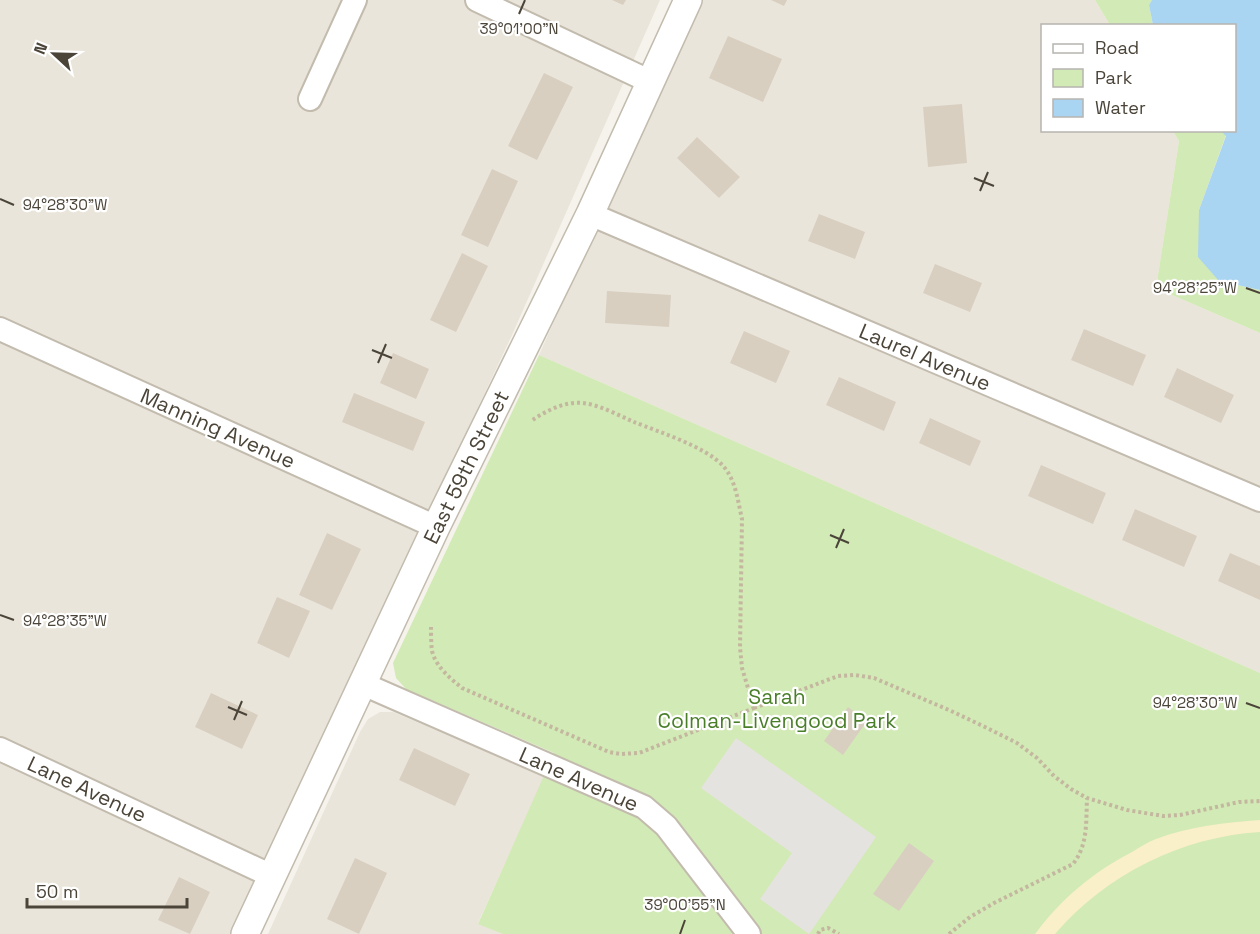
<svg xmlns="http://www.w3.org/2000/svg" width="1260" height="934" font-family="'Space Grotesk',sans-serif">
<rect width="100%" height="100%" fill="#f6f3ec"/>
<!-- residential -->
<path fill="#eae5da" d="M0,0H660L512,335L231,934H0Z
M698,0H1095L1110,25L1042,26V130L1173,131L1179,141L1156,288L1260,333V673L539,355Z
M380,712H393L545,776L478,923L503,934H268L360,732L368,719Z"/>
<!-- green -->
<path fill="#d2eab5" d="M1095,0H1152L1149,5L1153,25H1110Z
M1173,131H1221L1226,135L1199,210L1219,281L1260,290V333L1156,288L1179,141Z
M539,355L1260,673V934H503L478,924L554,753L406,689L396,678L393,663Z"/>
<!-- sand -->
<path fill="#f9efc9" d="M1260,820V832C1181,837 1107,874 1055,934H1035C1062,898 1092,873 1132,852C1140,847 1148,842 1156,839C1187,827 1227,822 1260,820Z"/>
<!-- parking -->
<path fill="#e5e3e0" d="M736,738L876,837L809,934L760,899L792,853L701,788Z"/>
<!-- water -->
<path fill="#a9d4f2" d="M1152,0H1260V290L1219,281L1198,257L1199,210L1226,136L1221,131L1234,130V26L1153,25L1149,5Z"/>
<!-- building -->
<path fill="#d8cfc1" d="M612,0H626L623,5Z
M771,0H787L784,6Z
M728,36L782,59L763,102L709,78Z
M544,73L573,87L537,160L508,146Z
M962,104L967,163L928,167L923,107Z
M697,137L740,177L719,198L677,158Z
M492,169L518,181L488,247L461,235Z
M819,214L865,232L855,259L808,241Z
M462,253L488,266L456,332L430,320Z
M935,264L982,283L970,312L923,293Z
M607,291L671,295L669,327L605,323Z
M1084,329L1146,355L1133,386L1071,360Z
M744,331L790,351L776,383L730,363Z
M393,353L429,369L416,399L380,383Z
M1177,368L1234,395L1221,423L1164,397Z
M839,377L896,402L884,431L826,405Z
M354,393L425,422L413,451L342,422Z
M930,418L981,441L970,466L919,443Z
M1041,465L1106,493L1093,524L1028,496Z
M1135,509L1197,536L1184,567L1122,540Z
M327,533L361,549L332,610L299,595Z
M1230,553L1260,566V600L1218,581Z
M277,597L310,611L289,658L257,643Z
M211,693L258,715L242,749L195,727Z
M848,707L867,721L843,755L824,741Z
M414,748L470,774L455,806L399,780Z
M909,843L934,861L899,911L873,894Z
M355,858L387,873L359,934L327,919Z
M179,877L210,892L190,934L158,920Z"/>
<g fill="none" stroke-linecap="round" stroke-linejoin="round">
<defs>
<path id="minor" d="M477,0L651,82
M310,99L355,0
M590,214L1260,500
M0,329L436,527
M363,684L644,807L666,826L749,934
M0,749L272,876"/>
<path id="tertiary" d="M245,934L436,527L590,214L688,0"/>
</defs>
<!-- minor casing -->
<use href="#minor" stroke="#c2bbae" stroke-width="26"/>
<!-- tertiary casing -->
<use href="#tertiary" stroke="#c2bbae" stroke-width="30"/>
<!-- path -->
<path stroke="#c4b79f" stroke-width="4" stroke-dasharray="3 3" stroke-linecap="butt" d="M431,627C431,634 431,643 432,651C436,667 450,678 462,688L609,752L621,754L639,753L754,708L742,668L740,647L742,519C738,502 736,481 724,467C707,447 659,432 634,422C618,415 600,405 583,403C564,401 546,411 531,421
M754,708L838,676L855,675L874,678L949,710L985,727L1017,743L1037,758L1054,776L1071,789L1087,798L1127,810L1163,816L1180,815L1239,802L1260,801
M818,934L820,930L828,928L839,934
M949,934L970,917L994,903L1073,864C1088,845 1086,822 1087,798"/>
<!-- minor -->
<use href="#minor" stroke="#fff" stroke-width="22"/>
<!-- tertiary -->
<use href="#tertiary" stroke="#fff" stroke-width="27"/>
</g>
<!-- ticks -->
<path fill="none" stroke="#4b4439" stroke-width="2" d="M519,14L525,0M974,178L994,186M980,191L988,172M0,199L14,205M1246,288L1260,293M372,350L392,358M378,363L386,344M830,535L849,543M836,548L844,529M0,615L14,620M1246,703L1260,708M228,707L247,715M234,720L242,701M680,934L685,920"/>
<g text-anchor="middle" dominant-baseline="central" stroke-width="4.5" stroke-linejoin="round" paint-order="stroke">
<!-- street labels -->
<g font-size="21" fill="#4b4439" stroke="#fff">
<text transform="translate(925 357) rotate(23)">Laurel Avenue</text>
<text transform="translate(218 428) rotate(24)">Manning Avenue</text>
<text transform="translate(466 467) rotate(-64)">East 59th Street</text>
<text transform="translate(579 779) rotate(24)">Lane Avenue</text>
<text transform="translate(87 789) rotate(25)">Lane Avenue</text>
</g>
<!-- park labels -->
<g font-size="21" fill="#4a7f2a" stroke="#fff">
<text x="777" y="696">Sarah<tspan x="777" dy="24">Colman-Livengood Park</tspan></text>
</g>
</g>
<g font-size="15" text-anchor="middle" fill="#4b4439" stroke="#fff" stroke-width="4.5" stroke-linejoin="round" paint-order="stroke">
<text x="519" y="34">39°01'00"N</text>
<text x="65" y="210">94°28'30"W</text>
<text x="1195" y="293">94°28'25"W</text>
<text x="65" y="626">94°28'35"W</text>
<text x="1195" y="708">94°28'30"W</text>
<text x="685" y="910">39°00'55"N</text>
</g>
<!-- legend -->
<rect x="1041" y="24" width="195" height="108" fill="#ffffff" stroke="#b7b4b0" stroke-width="1.5"/>
<rect x="1053" y="44" width="30" height="9" fill="#ffffff" stroke="#b7b4b0" stroke-width="1.5"/>
<text x="1095" y="54" font-size="18" fill="#4b4439">Road</text>
<rect x="1053" y="69" width="30" height="18" fill="#d2eab5" stroke="#b7b4b0" stroke-width="1.5"/>
<text x="1095" y="84" font-size="18" fill="#4b4439">Park</text>
<rect x="1053" y="99" width="30" height="18" fill="#a9d4f2" stroke="#b7b4b0" stroke-width="1.5"/>
<text x="1095" y="114" font-size="18" fill="#4b4439">Water</text>
<!-- north arrow -->
<g transform="translate(54 54) rotate(292)" stroke="#ffffff" stroke-width="4.5" paint-order="stroke">
<path d="M0-4.5L10 22L0 15L-10 22Z" fill="#4b4439"/>
<text y="-9" font-size="16" font-weight="bold" text-anchor="middle" fill="#4b4439">N</text>
</g>
<!-- scale -->
<path d="M27 898v9h160v-9" fill="none" stroke="#4b4439" stroke-width="3"/>
<text x="36" y="898" font-size="18" fill="#4b4439" stroke="#ffffff" stroke-width="4.5" paint-order="stroke">50 m</text>
</svg>
